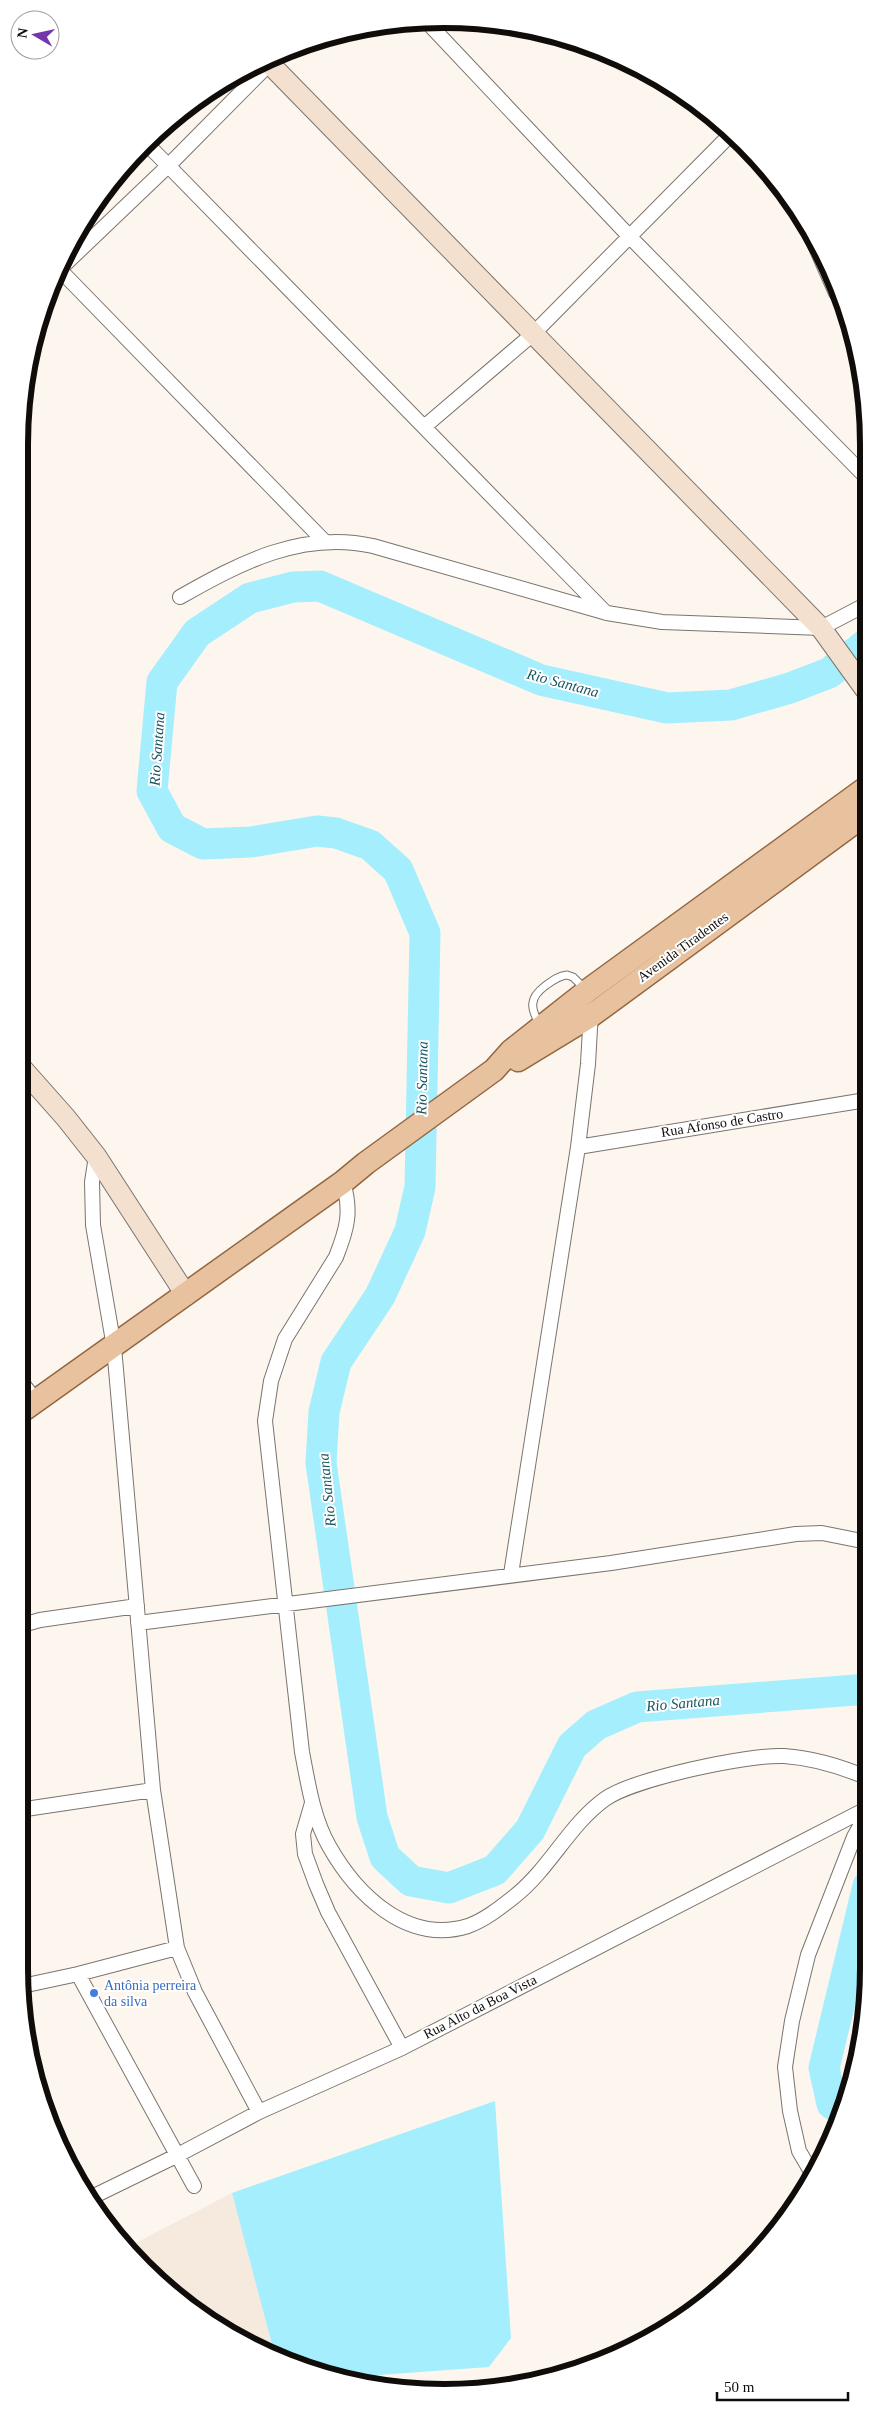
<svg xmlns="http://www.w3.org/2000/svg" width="887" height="2412" font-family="'Times New Roman',serif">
<rect width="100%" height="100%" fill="#fdf6ee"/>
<!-- built -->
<path fill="#f6e9dd" d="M232,2193L234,2200L275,2356L231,2336L124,2249Z"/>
<!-- water -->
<path fill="#a5eefd" d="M495,2101L511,2338L489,2367L337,2378L307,2371L275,2356L232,2193Z"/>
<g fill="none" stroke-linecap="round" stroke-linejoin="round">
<!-- river -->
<path stroke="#a5eefd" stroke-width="31" d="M865,645L829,673L790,688L731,705L667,708L541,680L320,586L293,587L250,598L197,633L162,682L152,791L172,828L203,844L251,842L317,831L336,833L370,845L398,870L425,933L420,1187L410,1231L380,1296L336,1362L324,1412L321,1463L372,1817L385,1857L411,1881L449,1888L495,1870L530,1830L572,1746L596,1725L637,1707L868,1689
M842,2110L832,2104L824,2068L868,1886"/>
<defs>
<path id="lane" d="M540,1025C530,1008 529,998 545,986C552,981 558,976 567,975L573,977L585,989"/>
<path id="street" d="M426,21L629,236L865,476
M146,143L606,613
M810,234L836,293
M58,268L325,542
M60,269L169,165L278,55
M424,427L533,334L730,135
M180,597C240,563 302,530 373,546L607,613L662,622L821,628L865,605
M578,1147L866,1100
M96,1156L92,1182L93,1225L114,1347L153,1790L177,1948L195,1992L259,2112
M343,1182C352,1212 347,1229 336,1257L285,1339L271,1381L265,1421L302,1752C308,1783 313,1818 329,1846C356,1894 407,1945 468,1926C485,1920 501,1907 515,1896C550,1868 569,1825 605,1799C633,1779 749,1754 784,1756C814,1758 840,1766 868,1778
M19,1379L36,1401
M511,1574L578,1147L588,1064L591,1011
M138,1623L611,1563L796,1534L822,1533L867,1542
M19,1626L40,1620L137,1606
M312,1803L303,1834L305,1854L316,1884L328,1912L402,2048
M19,1810L153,1790
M78,1974L194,2186
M22,1986L78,1974L177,1948
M813,2175L799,2151L790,2111L785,2067L792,2021L808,1955L854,1837L868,1812
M88,2199L176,2156L259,2112L402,2048L868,1808"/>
<path id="secondary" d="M266,60L821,628L865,689
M19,1065L66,1118L96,1156L186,1295"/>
<path id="primary" d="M518,1060L592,1015L866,814
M19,1413L343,1182L366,1163L494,1070L511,1051L587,991L866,788"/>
</defs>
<!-- lane casing -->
<use href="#lane" stroke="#7b746e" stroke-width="9"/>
<!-- street casing -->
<use href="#street" stroke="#7b746e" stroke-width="16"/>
<!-- secondary casing -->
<use href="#secondary" stroke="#7b746e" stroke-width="22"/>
<!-- primary casing -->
<use href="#primary" stroke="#926641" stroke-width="25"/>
<!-- lane -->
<use href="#lane" stroke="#fff" stroke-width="7"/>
<!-- street -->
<use href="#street" stroke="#fff" stroke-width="14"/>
<!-- secondary -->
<use href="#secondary" stroke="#f3e0cf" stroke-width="20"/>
<!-- primary -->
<use href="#primary" stroke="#e8c19f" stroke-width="22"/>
</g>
<!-- markers -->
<circle fill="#3f7fe0" stroke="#fff" stroke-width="2" cx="94" cy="1993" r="5"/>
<g text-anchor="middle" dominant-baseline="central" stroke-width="4" stroke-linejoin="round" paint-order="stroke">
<!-- street labels -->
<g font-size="14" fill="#0f0c0a" stroke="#fff">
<text transform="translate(683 947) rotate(-36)">Avenida Tiradentes</text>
<text transform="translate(722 1123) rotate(-9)">Rua Afonso de Castro</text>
<text transform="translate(480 2007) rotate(-27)">Rua Alto da Boa Vista</text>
</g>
<!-- shop labels -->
<g font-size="14" fill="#366cbe" stroke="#fff" text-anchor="start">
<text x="104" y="1985">Antônia perreira<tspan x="104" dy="16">da silva</tspan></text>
</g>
<!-- water labels -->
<g font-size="15" font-style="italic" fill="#1a5661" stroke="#fff">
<text transform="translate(563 683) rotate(15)">Rio Santana</text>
<text transform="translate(157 749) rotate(-86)">Rio Santana</text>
<text transform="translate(422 1078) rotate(-89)">Rio Santana</text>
<text transform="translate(327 1490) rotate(-96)">Rio Santana</text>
<text transform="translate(683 1703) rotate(-5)">Rio Santana</text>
</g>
</g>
<!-- crop -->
<path d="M0 0H887V2412H0ZM444 28H444A416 416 0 0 1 860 444V1968A416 416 0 0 1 444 2384H444A416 416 0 0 1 28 1968V444A416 416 0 0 1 444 28Z" fill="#fff" fill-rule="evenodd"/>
<path fill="none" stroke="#0f0c0a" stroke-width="6" d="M444 28H444A416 416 0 0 1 860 444V1968A416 416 0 0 1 444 2384H444A416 416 0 0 1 28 1968V444A416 416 0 0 1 444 28Z"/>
<!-- north arrow -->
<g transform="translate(35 35) rotate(279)"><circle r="24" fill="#ffffff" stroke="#9f9e9d"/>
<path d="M0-4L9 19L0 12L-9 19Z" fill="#7336ac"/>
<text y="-8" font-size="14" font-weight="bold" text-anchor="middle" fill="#0f0c0a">N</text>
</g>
<!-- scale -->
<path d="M717 2392v8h131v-8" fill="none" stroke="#0f0c0a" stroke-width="2.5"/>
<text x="724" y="2392" font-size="15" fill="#0f0c0a" stroke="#ffffff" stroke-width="4" paint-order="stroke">50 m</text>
</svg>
